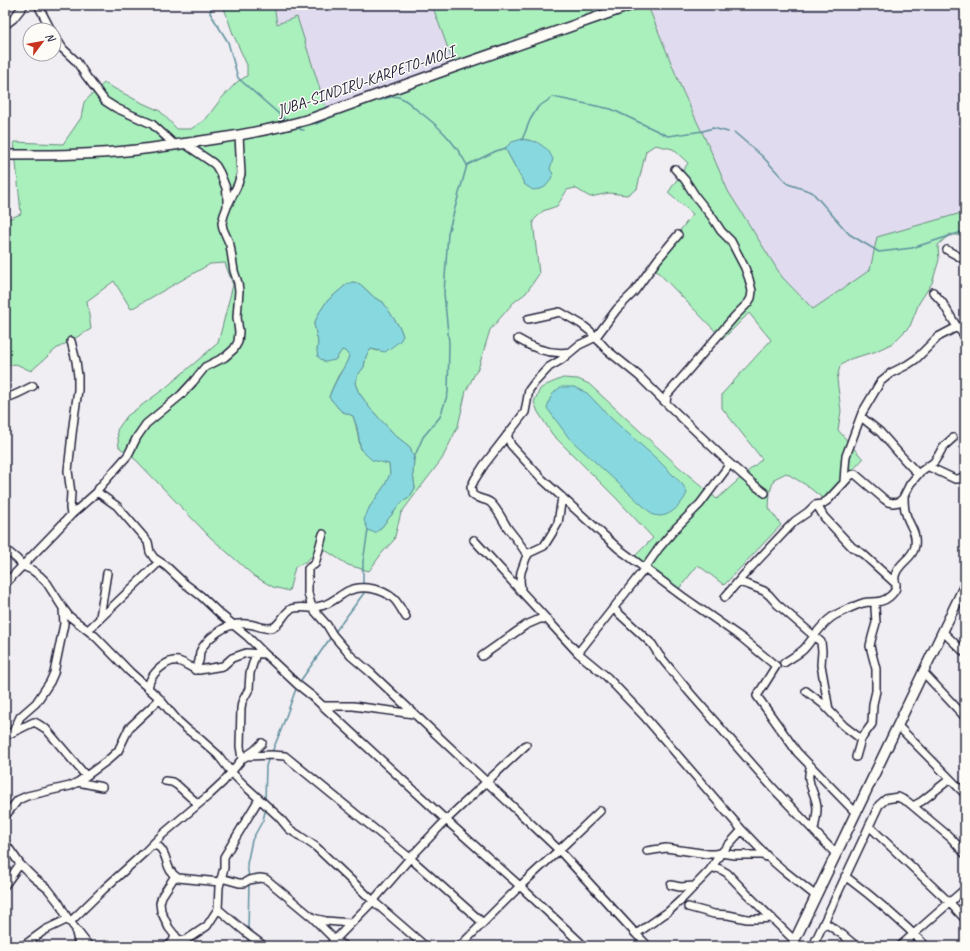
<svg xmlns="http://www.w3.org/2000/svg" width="970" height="951" font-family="Caveat,sans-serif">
<rect width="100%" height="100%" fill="#f0edf3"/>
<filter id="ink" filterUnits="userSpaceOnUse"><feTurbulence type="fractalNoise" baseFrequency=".025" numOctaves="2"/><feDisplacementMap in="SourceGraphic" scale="8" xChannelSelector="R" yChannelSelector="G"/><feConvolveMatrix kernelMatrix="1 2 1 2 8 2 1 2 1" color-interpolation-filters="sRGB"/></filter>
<g filter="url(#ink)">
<!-- built -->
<path fill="#e0dbee" d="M274,5H432L453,62L325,108L297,18L277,24Z
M648,5H964L965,8V212L877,237L870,270L813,309L782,277L728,191L710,149L683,92Z"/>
<!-- green -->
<path fill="#a9f0bd" stroke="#66897c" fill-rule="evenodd" d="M223,5H274L277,24L297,17L326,108L453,62L432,5H649L648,6L683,92L710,149L728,191L782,277L813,309L870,270L877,237L965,212V240L962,236L950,234L938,245L939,260L932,283L919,303L910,326L893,343L874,352L850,359L840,366L837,379L841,411L838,430L863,459L825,500L806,485L786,473L774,479L770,492L769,508L781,525L724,585L698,565L677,591L635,556L653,538L617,499L552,434L538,412L534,402L540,389L546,385L563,378L578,379L589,384L679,467L717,499L762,459L722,408V394L771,340L749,313L723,339L652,266L693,214L668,193L688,163L673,149L655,145L646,151L637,189L627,195L609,193L590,197L575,188L567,190L557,206L543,211L533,221L539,274L526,293L513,303L490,330L479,366L466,391L458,426L442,459L401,513L394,540L382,553L369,571L348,565L322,548L305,562L295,567L289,591L273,587L254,576L210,537L136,460L119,447L117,430L127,416L164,389L218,343L233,285L225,263L210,264L131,309L114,281L87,301L91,329L56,349L31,371L16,364L5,366V220L21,214L14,142L63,144L81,118L84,102L104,83L138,101L160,111L177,129H191L206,119L220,100L237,82L247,76V65L233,34ZM525,140H529L525,185L505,148ZM353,282L360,284L375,298L383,302L400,328L403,336L378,351L371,349L366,356L364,367L357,376L355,383L358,391L369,407L379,418L396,436L410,447L414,458L413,474L415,488L409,498L402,502L380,529L369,508L385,485L390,474L389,464L382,462L361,450C358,438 357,427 353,416L341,411L329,397C331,390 335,383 338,376C342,370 347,364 349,356L345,350H342L335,360L317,351L318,342L314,324L319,313L327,301L347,284Z"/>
<!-- water -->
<path fill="#88d9df" stroke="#5f909d" d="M522,139L537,142L548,150L553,159L550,169L553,174L550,181L545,187L540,189L533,190L525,185L505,148L512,142Z
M353,282L360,284L375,298L383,302L400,328L403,336L400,341L385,352L371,349L366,356L364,367L357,376L355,383L358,391L369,407L379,418L396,436L410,447L414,458L413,474L415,488L409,498L402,502L380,529L375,533L368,530L364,520L369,508L385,485L390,474L389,464L372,460L361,450L357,427L353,416L341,411L329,397C332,389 336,381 340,374C343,368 347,363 349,356L345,351L342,350L335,360L325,362L318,357L317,351L318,342L314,324L319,313L327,301L347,284Z
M561,387H574L587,393L614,421L658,460L683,485L687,493C683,503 671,516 660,516C658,516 655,515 653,515L569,438L547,408C550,397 552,393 561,387Z"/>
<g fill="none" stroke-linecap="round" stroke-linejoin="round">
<!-- stream -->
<path stroke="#5f909d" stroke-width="1.5" d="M212,5L210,13L228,42L238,78L287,121
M376,99L381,100C386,98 394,95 399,97C406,100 412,105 417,110C439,126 454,141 467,165L448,233L444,293L449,343L448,393L440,417L423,437L413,460
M316,124L339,113
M295,127L302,130H304
M734,132L762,156L788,184L812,192L849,234L879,252L912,248L965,231
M522,140L530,120L538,107L553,97L611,109L668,136L703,131L713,128L728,132
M467,165L496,151L506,148
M363,586V562L368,530
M335,632L364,593V590
M299,683L331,637
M272,752L281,730L297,686
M265,801L266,766L269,757
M249,878L247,864L252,840L263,820L266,808
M248,930L249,882
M247,946L248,938"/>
<defs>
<path id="street" d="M38,5L51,30
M5,25L13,19L24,5
M54,35L63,49L77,62L86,76L105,101L116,108L152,124L175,145
M228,205L238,184L241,174L239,135
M947,250L965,260
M933,292L942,302L957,327L965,336
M528,319L560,312L581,324L590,331L607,350L639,376L666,403
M518,339C534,349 551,355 570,352
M71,341L76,361L78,376V390L74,418L72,434L68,471L71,493L70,508L71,515
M5,398C15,396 24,390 33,386
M861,416L865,420L880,432L903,458L918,474
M507,435L511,445L542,479L619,549L682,596L742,638L776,666L757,696L797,752L856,813
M728,462L753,484L765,493
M927,466L955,479H958L965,476
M844,482L845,467L846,456L862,413L878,386L881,381L891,373L907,365L916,359L938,337L957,327
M97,492L117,506L142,535L148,542L150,552L154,558L166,566L184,583L201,596L220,614L247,636L265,654L298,685L312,696L446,820L520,886L584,946
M817,505L824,517L852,547L863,554L896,584
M323,534L315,564C313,566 310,566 308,569V593L312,608L327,625L333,635L351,656L371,673L559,850L636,934L648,946
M474,540L578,653L607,677L644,716L742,830L768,857L783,870L816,896
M5,549L17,559L23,566L32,570L40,576L47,583L63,608L69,616L95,636L130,672L158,697L178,721L188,730L200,739L218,755L231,772L244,785L279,817L289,829L300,836L316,847L373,901L425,946
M527,555C521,544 514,537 507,527C502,519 498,510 491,503C486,498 477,500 472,494L471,487L475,479L484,465L525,412L529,390L535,382L549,367L561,360L579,345L596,337L617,309L634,292L658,259L678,235
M738,582L749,585L764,591L769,595L777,604L821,642L822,651L821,665L829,710
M5,584L55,532L71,515L97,492L99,488L128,455L137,437L146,424L181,395L193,382L205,367L225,357L234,349L238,342L239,332L237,317L239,291L238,283L234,271L230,245L223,229L222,223L224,215L227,207V195L226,188L220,173L216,166L213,163L185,144
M521,590L520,580L521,572L526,558L529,553L544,546L554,530L558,523L562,497
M725,597L742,577L789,527L795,521L808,512L815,505L822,504L828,500L851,475L855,474L884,499L888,502L893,503L899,502L903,498L910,484L920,472L934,462L938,456L943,447L953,438
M613,608L652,644L659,655L690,693L773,788L836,854
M100,617L107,573
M88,630L156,565
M943,632L965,653
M578,653L645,568L659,548L676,528L700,504L727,468L728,462L666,403L667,395L735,316L748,303L751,298L752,291L749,279L745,268L731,241L721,231L712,217L696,197L685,180L675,169
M482,656L526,625L540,619H547
M784,663C791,658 799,654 804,649C814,638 819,626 832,617C838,613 856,605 863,603C872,601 881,604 889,597C903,585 891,583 896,573C900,562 913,558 915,546C917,531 909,526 906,514C904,509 904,502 904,496
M195,670C197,667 198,664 199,661C200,658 199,655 200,652C203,644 211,637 218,632C226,626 237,623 247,624C256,624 264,631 274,627C281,623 284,613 291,609C298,606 305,608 312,608C316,607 321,606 324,605C333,602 340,595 348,591C362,584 383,589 394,599C399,604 402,611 406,617
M923,672L965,717
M148,688C149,685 149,682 151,679C155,671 168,659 178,661C186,663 191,669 199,670L223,666L232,658L246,653L264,654
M806,691L823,704L844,726L861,739
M322,706H353L414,714
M898,726L965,794
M13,732L20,717L36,703L50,682L54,673L64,624L63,608
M5,736L34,722L38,724L46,729L86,776
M248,756L271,755L285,756L410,858L483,923
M856,757L861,739L872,724L873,704L876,691V669L870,646L872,637L876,623L875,608L876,602
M242,759L240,746L241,708L242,702L249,689L250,673L256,653
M811,766C804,782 816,792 817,808C817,816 815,823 814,830
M165,781L172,782L177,785L198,804
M78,782L102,787
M913,806L922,801L950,779
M5,816L18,800L27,796L70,786L78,782L108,760L118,751L129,728L160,699
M869,826L950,903L965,919
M5,843L20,864L33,877L48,889L59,903L68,919L89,946
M153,844C155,845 157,846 159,847C169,855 164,870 178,878L220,882
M647,851L666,848L708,854H714L721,853L734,855H762L767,857
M710,870L716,868L720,869L727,873L747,894L794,940
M175,876L162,896L160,903L161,911L169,928L177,938L180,940H186L207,926L218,909L219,887L224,868V857L259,799
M845,876C873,897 901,921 926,946
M221,878L239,883H244L249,880L260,878L266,879L313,918L335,940
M5,885L20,864
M671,885L680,887L694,886
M688,907L714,914L728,915L747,919H755L772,918
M218,909L248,934L264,946
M313,918L326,921L351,923
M70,922L104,889L145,852L163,834L208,796L223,782L242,759L255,750L262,743
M824,922L843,935L856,946
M76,933L78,941V946
M636,934L669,911L681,900L710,870L721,853L742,830
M331,944L338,943L345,946
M23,946L45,930L68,919
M168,946L173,941L175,935
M329,946L373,901L410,858L446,820L526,745
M460,946L520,886L559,850L600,811
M813,946L879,805L886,799L898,797L908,802L951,838L965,854
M900,946L965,889"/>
<path id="secondary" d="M5,155C49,155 93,155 136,150C162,147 189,143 215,139C247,134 279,128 310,119L449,69L632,5
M792,946L965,585"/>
</defs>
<!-- street casing -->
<use href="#street" stroke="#22223b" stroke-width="10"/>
<!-- secondary casing -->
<use href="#secondary" stroke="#22223b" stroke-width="12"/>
<!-- street -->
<use href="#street" stroke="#fdfcf7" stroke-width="7"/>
<!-- secondary -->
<use href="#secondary" stroke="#fdfcf7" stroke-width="9"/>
</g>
</g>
<g text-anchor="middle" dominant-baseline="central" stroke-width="3" stroke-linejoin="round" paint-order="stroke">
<!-- street labels -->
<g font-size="16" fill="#22223b" stroke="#fdfcf7">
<text transform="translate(366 81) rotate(-19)">JUBA-SINDIRU-KARPETO-MOLI</text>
</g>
</g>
<!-- margin -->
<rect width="970" height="951" fill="none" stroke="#fdfcf7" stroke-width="20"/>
<rect x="10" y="10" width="950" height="931" fill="none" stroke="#22223b" stroke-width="1.5" filter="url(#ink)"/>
<!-- north arrow -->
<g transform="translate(42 42) rotate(58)"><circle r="19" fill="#fdfcf7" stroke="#a5a5ac"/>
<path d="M0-3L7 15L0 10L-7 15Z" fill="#c8321e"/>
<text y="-6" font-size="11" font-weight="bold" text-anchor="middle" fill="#22223b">N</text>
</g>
</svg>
